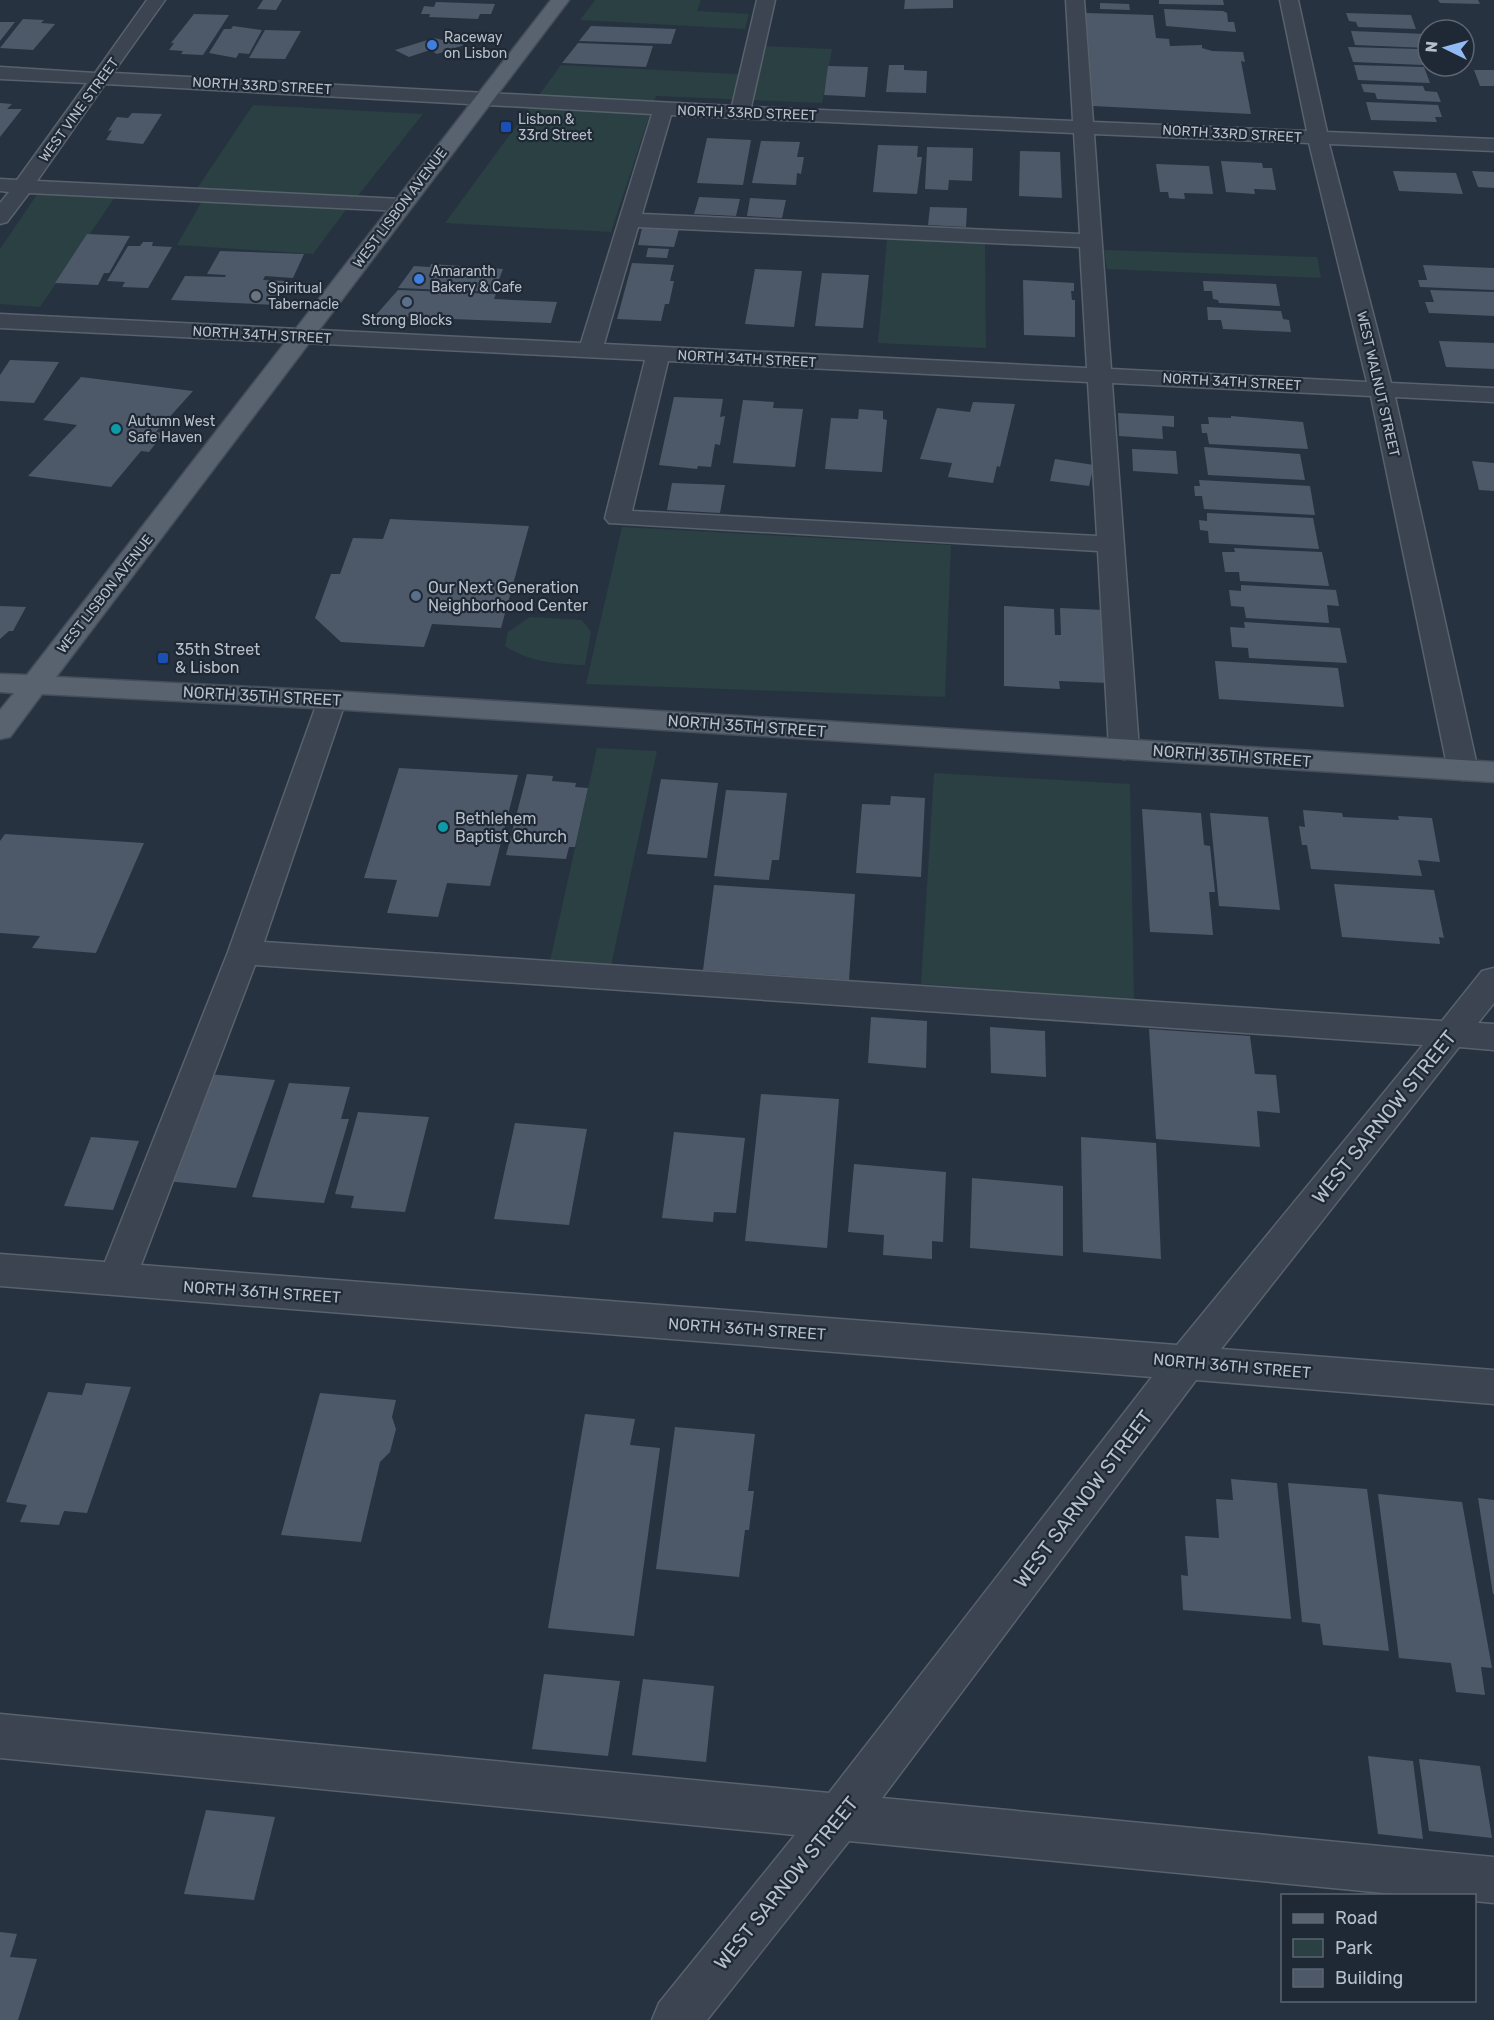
<svg xmlns="http://www.w3.org/2000/svg" width="1494" height="2020" font-family="Rubik,sans-serif">
<rect width="100%" height="100%" fill="#273240"/>
<!-- green -->
<path fill="#2a4042" d="M595,0H701L697,11L749,14L745,29L580,20Z
M763,46L832,49L822,103L656,96L611,232L445,223L561,65L756,75Z
M253,105L423,114L356,198L196,190Z
M38,193L115,197L40,307L0,304V249Z
M202,201L348,207L313,254L177,245Z
M887,239L985,243L986,348L878,343Z
M1104,250L1317,257L1321,278L1107,269Z
M622,527L951,545L945,697L586,684Z
M530,617L582,620L591,632L585,665C557,664 529,662 505,646L508,632Z
M597,748L657,751L611,966L550,961Z
M934,773L1130,784L1134,1000L921,984Z"/>
<!-- building -->
<path fill="#4d5968" d="M263,0H282L276,10L257,9Z
M905,0H953V8L904,9Z
M1159,0H1223L1224,5L1159,4Z
M1438,0H1478L1480,4L1440,3Z
M436,2L495,4L491,14H480L478,19L429,17L430,14H421L424,6L434,7Z
M1100,3L1129,4L1130,10L1100,9Z
M1164,9L1223,11L1227,13L1228,22H1234L1236,32L1166,26Z
M1086,13L1153,15L1156,38L1169,39L1170,46L1202,45V48L1212,51L1243,52L1245,62L1241,61L1251,114L1093,106Z
M1346,13L1411,15L1416,29L1358,27L1356,22L1349,21Z
M194,14L229,15L203,55L181,54L183,51L169,50L174,43H171Z
M23,19L44,20L41,23L55,24L33,50L0,48Z
M0,22H15L0,41Z
M233,26L262,30L249,54L239,53L236,58L209,53L224,29H231Z
M591,26L676,29L671,44L579,41Z
M265,30L301,31L285,59L249,58Z
M1351,31L1426,34L1428,48L1355,45Z
M434,38L464,45L437,54L430,50L409,57L395,50Z
M578,43L653,46L646,67L562,63Z
M1348,47L1418,49L1423,65L1353,62Z
M889,65H904V70L927,71L926,93L886,92Z
M1354,65L1424,67L1430,83L1358,80Z
M828,66L868,67L865,97L824,95Z
M1474,70H1494V86H1480Z
M1361,84L1423,86L1425,91L1437,92L1441,102L1377,99L1375,93L1364,92Z
M1366,102L1438,105L1442,117H1435L1437,122L1371,120Z
M0,103L12,104L7,109H22L0,137Z
M132,113L162,114L143,144L106,140L112,130L108,131L117,117L128,118Z
M707,138L751,140L743,185L697,183Z
M761,141L800,142L797,157H804L801,174L797,173L796,185L752,183Z
M878,145L918,146L917,157H922L917,194L873,192Z
M927,147L973,148L972,181L949,180L948,190L925,189Z
M1020,151L1060,152L1062,198L1019,196Z
M1221,161L1262,163L1263,168H1272L1276,190L1254,189L1255,194L1226,192Z
M1156,164L1209,166L1213,194L1184,193L1185,199L1169,198L1168,192H1160Z
M1393,171L1456,173L1463,194L1399,191Z
M1472,171L1494,172V188L1478,187Z
M699,197L740,199L736,216L694,214Z
M750,198L786,200L782,218L747,216Z
M930,207L967,208L966,227L928,225Z
M642,228L679,229L674,247L638,245Z
M87,234L130,236L109,273H104L98,285L55,283Z
M143,242H153L152,246L172,247L148,288L122,287L125,282L107,281L128,246H140Z
M648,248L669,249L667,258L646,257Z
M220,251L304,254L293,278L265,276L263,280L287,281L276,305L171,300L185,276L225,277L226,275L207,274Z
M632,263L674,265L670,281H674L669,304H665L661,321L617,319Z
M431,264L477,267L503,269L494,292L398,288L414,266L430,267Z
M1423,265L1494,268V290L1420,287L1418,280H1427Z
M755,269L802,271L794,327L745,324Z
M822,273L869,275L863,328L815,326Z
M1023,280L1074,283V291H1071L1072,300H1075V337L1024,335Z
M1203,281L1276,284L1280,306L1219,303L1218,300L1213,299L1212,291H1204Z
M398,290L496,294L494,299L557,302L551,323L375,316Z
M1430,290L1494,292V316L1429,313L1425,302H1434Z
M1207,307L1281,311L1283,319L1289,320L1291,332L1223,329L1221,320H1208Z
M1439,341L1494,343V369L1446,367Z
M10,360L59,362L34,403L0,401V375Z
M81,377L193,391L156,432L164,433L149,452L141,451L111,487L28,476L77,425L43,420Z
M674,397L723,399L720,417L725,416L720,445L715,444L711,467L698,466L697,469L659,465Z
M743,400L774,402L773,408L803,409L795,467L733,463Z
M973,402L1015,404L1000,467L997,466L993,483L948,477L952,463L920,459L937,408L970,412Z
M859,409L883,411V419L887,420L882,472L825,469L831,418L858,419Z
M1118,413L1174,416V427L1162,426L1163,439L1119,436Z
M1231,416L1303,422L1308,449L1209,444L1207,433H1202L1201,424H1209L1208,417L1231,418Z
M1204,447L1300,454L1305,480L1208,475Z
M1132,449L1176,451L1178,474L1133,471Z
M1055,459L1094,465L1089,486L1050,481Z
M1472,461L1494,463V491L1479,490Z
M1199,480L1310,486L1315,515L1204,509L1202,496H1195L1194,486H1200Z
M672,483L725,485L720,513L667,510Z
M1207,513L1313,518L1319,549L1209,543L1208,531L1200,530L1199,520L1207,521Z
M390,519L529,526L501,628L432,624L424,647L341,642L315,618L331,574H340L353,538L383,539Z
M1234,548L1322,552L1329,586L1240,581L1239,572H1225L1222,552H1235Z
M1241,585L1336,590L1339,606L1327,605L1329,623L1246,618L1244,607L1231,606L1229,590L1241,591Z
M0,606L26,607L13,631H9L0,639Z
M1004,606L1054,609L1055,635H1061L1060,608L1104,610L1108,683L1059,681L1060,689L1004,686Z
M1244,622L1340,628L1347,663L1249,658L1248,648L1232,647L1230,627L1245,628Z
M1215,661L1338,668L1344,707L1219,699Z
M399,768L518,775L490,886L447,883L438,917L387,913L397,880L364,878Z
M527,774L553,776L552,781L576,783L575,787L588,788L575,847H569L566,859L506,855Z
M661,779L718,783L707,858L647,854Z
M726,790L787,793L779,860H772L769,880L714,876Z
M891,796L925,798L921,877L856,873L862,804L890,805Z
M1142,809L1201,813L1204,845L1210,846L1215,892H1209L1213,935L1150,932Z
M1303,810L1342,813L1343,817L1399,820L1398,816L1432,818L1440,862L1418,860L1422,876L1311,869L1307,845H1302L1299,826L1305,827Z
M1210,813L1268,817L1280,910L1219,906Z
M5,834L144,843L96,953L32,948L40,936L0,933V841Z
M1334,884L1434,890L1444,938L1439,937L1440,944L1342,937Z
M714,885L855,894L849,980L703,970Z
M871,1017L927,1021L926,1068L868,1063Z
M990,1027L1045,1031L1046,1077L991,1073Z
M1149,1029L1250,1036L1255,1074L1276,1075L1280,1113L1257,1111L1260,1147L1156,1139Z
M208,1074L275,1080L236,1188L166,1181Z
M289,1083L350,1087L341,1119H349L324,1203L252,1197Z
M761,1094L839,1099L827,1248L745,1241Z
M358,1112L429,1117L405,1212L351,1208L354,1196L335,1194Z
M515,1123L587,1129L569,1225L494,1219Z
M674,1132L745,1138L736,1213L714,1212L713,1222L662,1218Z
M91,1137L139,1141L113,1210L64,1206Z
M1081,1137L1156,1143L1161,1259L1083,1252Z
M854,1164L946,1172L943,1242L932,1241V1259L883,1255L884,1235L848,1232Z
M972,1178L1063,1186V1256L970,1248Z
M86,1383L131,1387L87,1513L64,1511L59,1525L20,1522L27,1505L6,1502L48,1392L82,1395Z
M320,1393L396,1400L392,1417L396,1429L390,1452L380,1462L361,1542L281,1535Z
M585,1414L635,1419L630,1445L660,1448L634,1636L548,1628Z
M675,1427L755,1434L748,1491H754L749,1530H745L739,1577L656,1569Z
M1231,1479L1277,1483L1291,1619L1183,1610L1181,1575L1188,1576L1185,1536L1219,1538L1216,1499L1233,1500Z
M1288,1483L1367,1489L1389,1651L1323,1645L1320,1624L1302,1622Z
M1378,1494L1462,1502L1492,1668L1481,1667L1485,1695L1456,1692L1451,1663L1399,1658Z
M1478,1498L1494,1500V1594H1493Z
M544,1674L620,1681L608,1756L532,1749Z
M643,1679L714,1686L706,1762L632,1755Z
M1368,1756L1413,1761L1423,1839L1378,1834Z
M1419,1759L1480,1766L1492,1838L1429,1831Z
M206,1810L275,1817L254,1900L184,1894Z
M0,1932L17,1934L10,1957L37,1959L18,2020H0Z"/>
<g fill="none" stroke-linecap="round" stroke-linejoin="round">
<defs>
<path id="minor" d="M147,0H165L113,73L732,106L757,0H775L751,107L1073,121L1066,0H1084L1093,122L1307,131L1280,0H1298L1327,132L1494,139V151L1329,144L1391,383L1494,388V402L1395,397L1478,770L1473,777L1463,780L1453,777L1448,770L1371,396L1112,383L1139,749L1134,756L1124,759L1114,756L1109,749L1098,551L609,523L605,518L645,360L0,328V314L581,343L652,114L105,84L37,181L401,199L408,201L411,205L408,209L401,211L29,193L7,222L0,224V203L9,192L0,191V179L17,180L87,83L0,79V67L95,73ZM671,115L1074,133L1080,234L642,214ZM1094,134L1309,143L1367,382L1111,369ZM638,227L1080,247L1087,368L604,344ZM668,361L1088,382L1097,536L632,511Z
M332,691L342,694L346,700L264,942L1442,1021L1482,971L1494,968V1003L1478,1023L1494,1024V1050L1459,1047L1221,1349L1494,1370V1404L1196,1380L882,1798L1494,1857V1903L1474,1901V1896H1415L849,1841L707,2020H652L659,2003L795,1835L0,1758V1714L829,1793L1152,1377L0,1286V1254L105,1262L228,952L318,700L322,694ZM255,965L1423,1045L1177,1345L141,1265Z"/>
<path id="major" d="M551,0H569L56,677L332,691L1494,762V782L332,709L42,694L10,737L0,739V710L14,693L0,692V674L27,675Z"/>
</defs>
<!-- minor casing -->
<use href="#minor" stroke="#58626d" stroke-width="3"/>
<!-- major casing -->
<use href="#major" stroke="#444d59" stroke-width="3"/>
<!-- minor -->
<use href="#minor" fill="#3b4450" fill-rule="evenodd"/>
<!-- major -->
<use href="#major" fill="#59636f" fill-rule="evenodd"/>
</g>
<!-- markers -->
<g fill="#3f7fe0" stroke="#1f2935" stroke-width="2">
<circle cx="432" cy="45" r="6"/>
<circle cx="419" cy="279" r="6"/>
</g>
<g fill="#1a4fb4" stroke="#1f2935" stroke-width="2">
<rect x="500" y="121" width="12" height="12" rx="3"/>
<rect x="157" y="652" width="12" height="12" rx="3"/>
</g>
<circle fill="#6b7280" stroke="#1f2935" stroke-width="2" cx="256" cy="296" r="6"/>
<g fill="#5c6f8a" stroke="#1f2935" stroke-width="2">
<circle cx="407" cy="302" r="6"/>
<circle cx="416" cy="596" r="6"/>
</g>
<g fill="#0f9aa8" stroke="#1f2935" stroke-width="2">
<circle cx="116" cy="429" r="6"/>
<circle cx="443" cy="827" r="6"/>
</g>
<g text-anchor="middle" dominant-baseline="central" stroke-width="4.5" stroke-linejoin="round" paint-order="stroke">
<!-- far-poi labels -->
<g font-size="14" fill="#b7bfca" stroke="#1f2935" text-anchor="start">
<text x="444" y="37">Raceway<tspan x="444" dy="16">on Lisbon</tspan></text>
<text x="518" y="119">Lisbon &amp;<tspan x="518" dy="16">33rd Street</tspan></text>
<text x="431" y="271">Amaranth<tspan x="431" dy="16">Bakery &amp; Cafe</tspan></text>
<text x="268" y="288">Spiritual<tspan x="268" dy="16">Tabernacle</tspan></text>
<text x="407" y="320" text-anchor="middle">Strong Blocks</text>
<text x="128" y="421">Autumn West<tspan x="128" dy="16">Safe Haven</tspan></text>
</g>
<!-- far-street labels -->
<g font-size="14" fill="#b7bfca" stroke="#1f2935">
<text transform="translate(262 86) rotate(3)">NORTH 33RD STREET</text>
<text transform="translate(79 110) rotate(-54)">WEST VINE STREET</text>
<text transform="translate(747 113) rotate(2)">NORTH 33RD STREET</text>
<text transform="translate(1232 134) rotate(3)">NORTH 33RD STREET</text>
<text transform="translate(400 208) rotate(-53)">WEST LISBON AVENUE</text>
<text transform="translate(262 335) rotate(3)">NORTH 34TH STREET</text>
<text transform="translate(747 359) rotate(3)">NORTH 34TH STREET</text>
<text transform="translate(1232 382) rotate(3)">NORTH 34TH STREET</text>
<text transform="translate(1378 384) rotate(77)">WEST WALNUT STREET</text>
<text transform="translate(105 594) rotate(-52)">WEST LISBON AVENUE</text>
</g>
<!-- poi labels -->
<g font-size="16" fill="#b7bfca" stroke="#1f2935" text-anchor="start">
<text x="428" y="587">Our Next Generation<tspan x="428" dy="18">Neighborhood Center</tspan></text>
<text x="175" y="649">35th Street<tspan x="175" dy="18">&amp; Lisbon</tspan></text>
<text x="455" y="818">Bethlehem<tspan x="455" dy="18">Baptist Church</tspan></text>
</g>
<!-- street labels -->
<g font-size="16" fill="#b7bfca" stroke="#1f2935">
<text transform="translate(262 696) rotate(3)">NORTH 35TH STREET</text>
<text transform="translate(747 726) rotate(4)">NORTH 35TH STREET</text>
<text transform="translate(1232 756) rotate(4)">NORTH 35TH STREET</text>
<text transform="translate(262 1292) rotate(4)">NORTH 36TH STREET</text>
<text transform="translate(747 1329) rotate(4)">NORTH 36TH STREET</text>
<text transform="translate(1232 1366) rotate(5)">NORTH 36TH STREET</text>
</g>
<!-- near-street labels -->
<g font-size="20" fill="#b7bfca" stroke="#1f2935">
<text transform="translate(1384 1117) rotate(-51)">WEST SARNOW STREET</text>
<text transform="translate(1083 1499) rotate(-53)">WEST SARNOW STREET</text>
<text transform="translate(786 1883) rotate(-51)">WEST SARNOW STREET</text>
</g>
</g>
<!-- legend -->
<rect x="1281" y="1894" width="195" height="108" fill="#1f2935" stroke="#5c6571" stroke-width="1.5"/>
<rect x="1293" y="1914" width="30" height="9" fill="#59636f" stroke="#5c6571" stroke-width="1.5"/>
<text x="1335" y="1924" font-size="18" fill="#b7bfca">Road</text>
<rect x="1293" y="1939" width="30" height="18" fill="#2a4042" stroke="#5c6571" stroke-width="1.5"/>
<text x="1335" y="1954" font-size="18" fill="#b7bfca">Park</text>
<rect x="1293" y="1969" width="30" height="18" fill="#4d5968" stroke="#5c6571" stroke-width="1.5"/>
<text x="1335" y="1984" font-size="18" fill="#b7bfca">Building</text>
<!-- north arrow -->
<g transform="translate(1446 48) rotate(275)"><circle r="28" fill="#1f2935" stroke="#5c6571" stroke-width="1.5"/>
<path d="M0-4.5L10 22L0 15L-10 22Z" fill="#92baf4"/>
<text y="-9" font-size="16" font-weight="bold" text-anchor="middle" fill="#b7bfca">N</text>
</g>
</svg>
